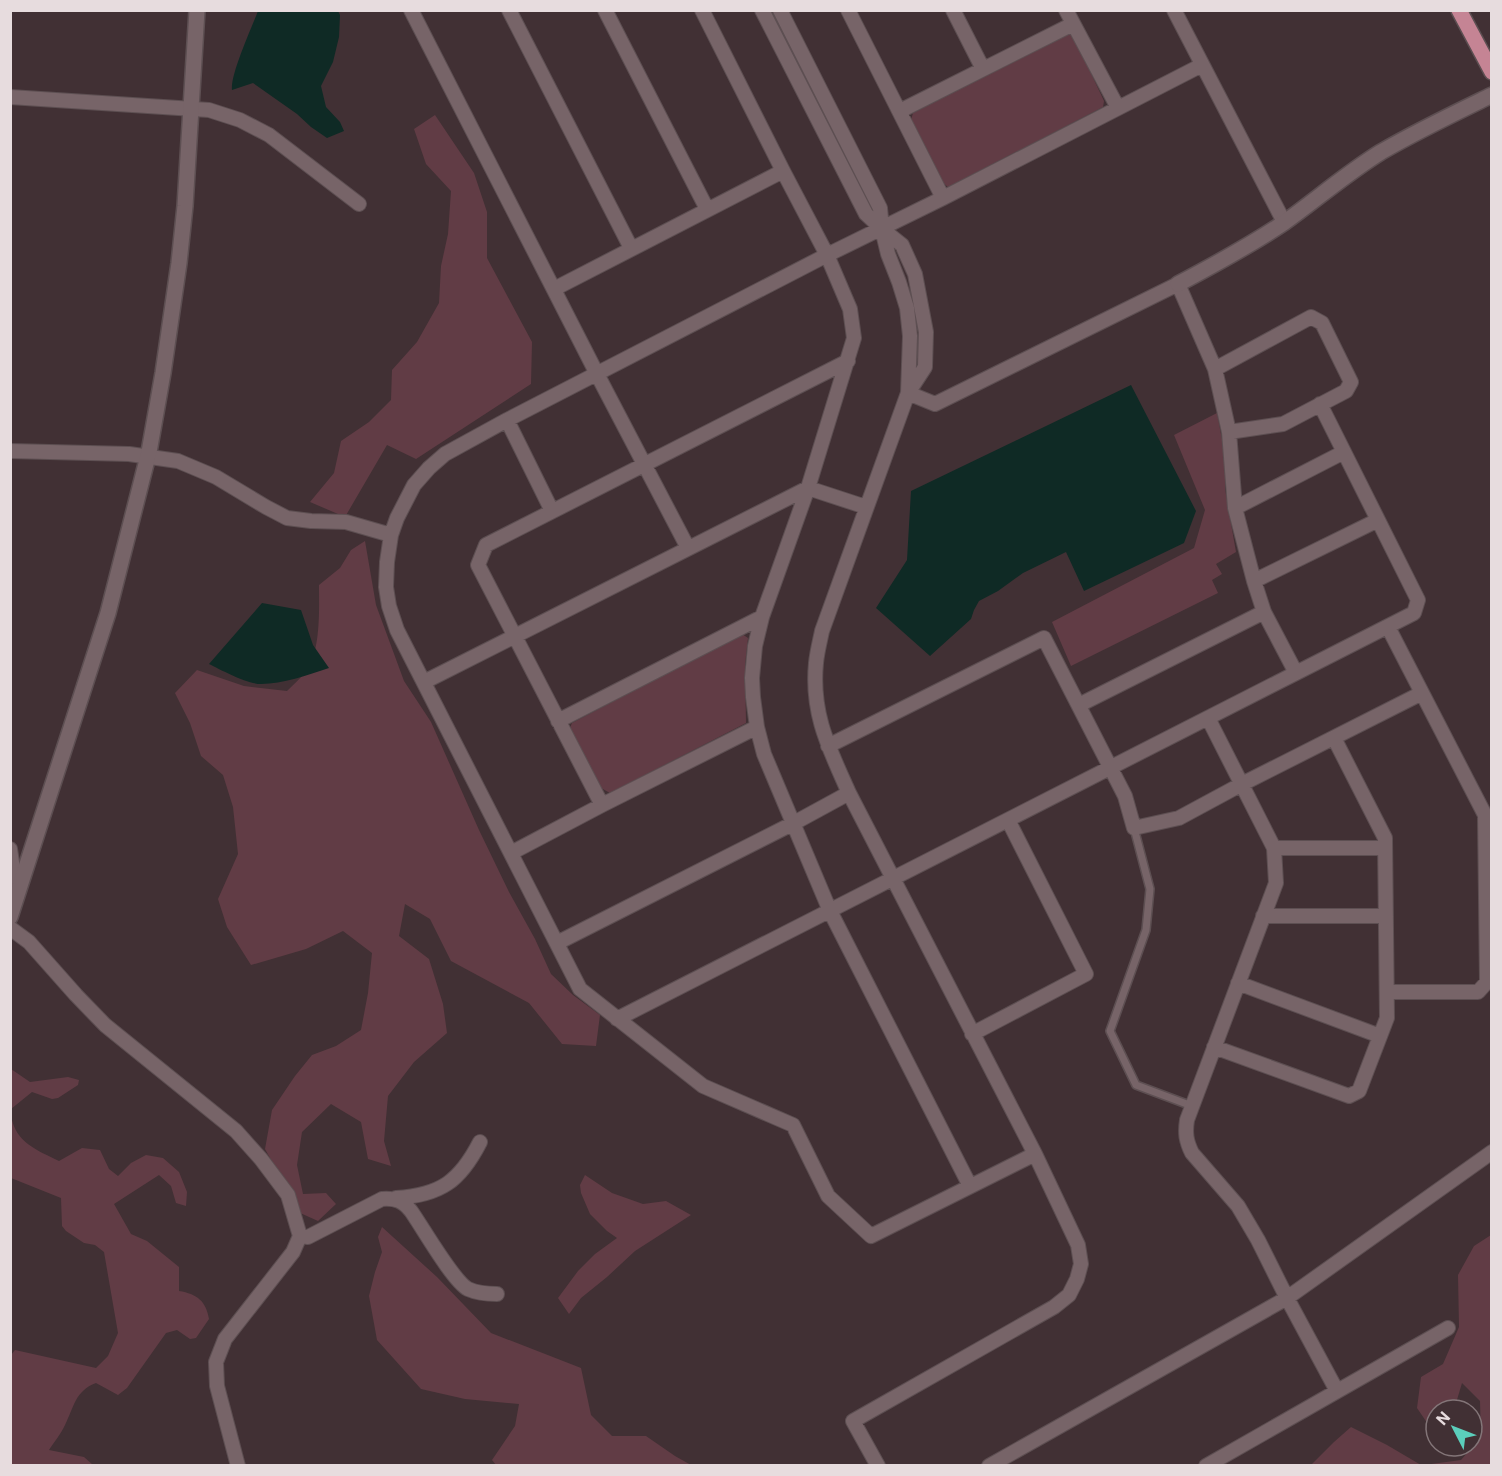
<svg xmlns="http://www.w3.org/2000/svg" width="1502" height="1476" font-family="Roboto,sans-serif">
<rect width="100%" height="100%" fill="#413034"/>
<!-- green -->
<path fill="#613c45" d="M1065,35H1073L1104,101L1103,107L948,187L943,183L911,120L913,113Z
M435,115L474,173L487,212V258L532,342L531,384L416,459L387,445L345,517L310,502L334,473L341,441L369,422L391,400L392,370L417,342L439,303L441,266L448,234L451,191L426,164L414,129Z
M1217,413L1225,455V489L1236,552L1216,564L1222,574L1212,580L1218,593L1071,666L1052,622L1194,548L1205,510L1174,435Z
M365,541L376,605L404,681L431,722L479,830L509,892L535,939L551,974L573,995L600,1015L596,1046L562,1044L529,1003L451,961L430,919L405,904L399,936L429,959L443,1004L447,1033L414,1062L388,1096L384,1141L391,1166L368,1159L361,1122L331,1104L302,1132L297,1165L303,1194L326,1193L336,1204L318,1221L298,1212L284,1183L265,1149L272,1110L295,1076L312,1055L336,1046L361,1030L368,993L372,953L343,931L306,949L251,965L227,927L218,899L238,854L233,807L223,775L201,756L190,723L175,693L197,670L244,686L287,691C294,684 302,677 307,670C321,649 319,609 319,585L340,568L351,550Z
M742,634L748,638L745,665L746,723L610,793L601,788L570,728L572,723Z
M11,1069L30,1082L68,1077L79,1080L78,1085L58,1098L52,1099L32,1092L11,1109Z
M11,1116C16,1143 37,1150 59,1161L82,1148L100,1150L109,1169L118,1176L131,1163L146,1155L163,1158L179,1172L187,1192L186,1206L176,1203L171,1186L159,1175L114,1204L131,1234L147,1241L179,1267V1291C197,1294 206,1301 209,1319L196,1338L190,1339L177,1330L166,1333L127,1388L118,1395L96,1383C75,1391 74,1407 65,1425C61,1434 54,1442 49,1450L84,1457L93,1465H11V1355L15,1350L96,1368L108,1356L118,1333L104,1252L95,1245L84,1243L66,1231L62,1226L61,1198L11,1178Z
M585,1175L612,1193L643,1204L666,1201L691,1215L635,1251L607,1277L581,1298L569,1314L558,1298L578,1271L595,1254L617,1238L607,1231L590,1214L581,1193L580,1185Z
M382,1227L437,1277L491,1333L581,1368L591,1415L612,1436H646L675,1456L691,1465H496L492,1460L515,1426L519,1404L465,1399L421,1389L377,1340L369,1296L375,1272L382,1252L378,1237Z
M1491,1235V1465H1424L1461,1460L1481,1437L1480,1401L1462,1383L1454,1410H1436V1433H1434L1417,1408L1421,1377L1443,1364L1459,1327L1458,1275L1474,1246Z
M1351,1427L1387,1445L1421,1465H1311L1334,1442Z"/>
<!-- water -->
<path fill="#0f2a25" d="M258,11H338L340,15L339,37L333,62L321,86L326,107L340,122L344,131L327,138L311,127L297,114L253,83L232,90C230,75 252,27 258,11Z
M1131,385L1196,511L1184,543L1084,591L1066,552L1023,573L998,591L979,601L974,610L971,619L930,656L876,608L907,560L911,491Z
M262,603L301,610L313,645L329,668C307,675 283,684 261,684C247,684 221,670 209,664Z"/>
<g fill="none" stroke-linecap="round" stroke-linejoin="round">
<defs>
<path id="service" d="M1134,828L1150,889L1146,930L1110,1031L1136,1085L1192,1106"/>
<path id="minor" d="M411,10L597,374L688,548
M509,10L631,248
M605,10L707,209
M702,10L783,171L827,255L850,309L854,338L808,488L762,617L755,646L752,678L753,697L757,727L764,754L830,911L970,1186
M762,10L866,214L882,229L888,254L899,282L907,308L910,336L908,393
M780,10L880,208L882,229L902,245L915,274L926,332L925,367L908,393L822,631C820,641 817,652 816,663C811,714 829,748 849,793L1035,1154L1078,1245L1081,1264L1077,1279L1069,1295L1054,1307L853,1421L878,1466
M848,10L943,198
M953,10L983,69
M1066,10L1118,108
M1174,10L1284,222
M10,97L209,110L240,120L269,135L359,204
M900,111L1073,24
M554,289L783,171
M1215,369L1311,317L1322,323L1351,382L1346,391L1283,424L1229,432
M507,420L552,511
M10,451L129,454L178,461L216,477L266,507L287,518L311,521L346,522L391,535
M1235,508L1344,452
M1254,581L1378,520
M1296,673L1414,613L1418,600L1320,404
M424,682L808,488L866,507
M1079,705L1264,612
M1208,718L1274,848L1276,883L1187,1120C1185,1133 1186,1141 1192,1153L1238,1206L1258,1240L1287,1298L1337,1391
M558,721L762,617
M828,746L1044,638L1125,796L1134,828L1179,818L1242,784L1422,693
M602,805L478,565L486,545L848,361
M1274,848H1385
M10,849L17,896
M511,853L602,805L757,727
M1263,916H1386
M10,928L29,942L76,995L105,1025L236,1131L261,1159L288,1195L300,1236L293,1252L225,1339L216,1362L217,1386L238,1466
M557,943L794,823L849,793
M1238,983L1380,1036
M1387,992H1478L1487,982L1485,815L1388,627
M617,1019L1296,673L1264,612L1254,581L1235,508L1229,432L1215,369L1178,284L935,404L908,393
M972,1034L1086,974L1008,820
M1214,1047L1349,1096L1359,1091L1387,1018L1385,838L1334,738
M1035,1154L871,1236L828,1196L793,1125L703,1086L580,989L397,630L389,606L386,587L387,562L391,535L397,518L414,485L429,468L445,454L507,420L827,255L943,198L1202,65
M396,1198C441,1195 460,1181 480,1142
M300,1236L308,1237L382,1199C396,1198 403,1201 411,1211C423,1228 453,1281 468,1289C477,1293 487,1294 497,1294
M989,1466L1287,1298L1492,1152
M1206,1466L1448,1328"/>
<path id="tertiary" d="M1178,284C1214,265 1251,245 1285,222C1317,199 1347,173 1381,152C1417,131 1455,113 1492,95
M10,917L108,613L149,452L163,373L179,263L185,206L197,10"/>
<path id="primary" d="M1459,10L1492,72"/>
</defs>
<!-- service casing -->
<use href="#service" stroke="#5d4f52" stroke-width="10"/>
<!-- minor casing -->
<use href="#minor" stroke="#5d4f52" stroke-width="16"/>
<!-- tertiary casing -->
<use href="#tertiary" stroke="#5d4f52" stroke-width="18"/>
<!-- primary casing -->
<use href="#primary" stroke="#5d4f52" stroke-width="18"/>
<!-- service -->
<use href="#service" stroke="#776468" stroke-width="7"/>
<!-- minor -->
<use href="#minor" stroke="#776468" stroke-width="14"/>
<!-- tertiary -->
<use href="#tertiary" stroke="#776468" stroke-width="15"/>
<!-- primary -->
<use href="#primary" stroke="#c58494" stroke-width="15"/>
</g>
<!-- border -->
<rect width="1502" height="1476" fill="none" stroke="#e7dcde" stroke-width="24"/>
<!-- north arrow -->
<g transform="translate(1454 1428) rotate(312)"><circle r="28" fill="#413034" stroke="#837578" stroke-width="1.5"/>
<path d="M0-4.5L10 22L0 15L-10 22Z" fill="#5bcebb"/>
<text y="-9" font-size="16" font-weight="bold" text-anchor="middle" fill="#e7dcde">N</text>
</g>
</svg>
